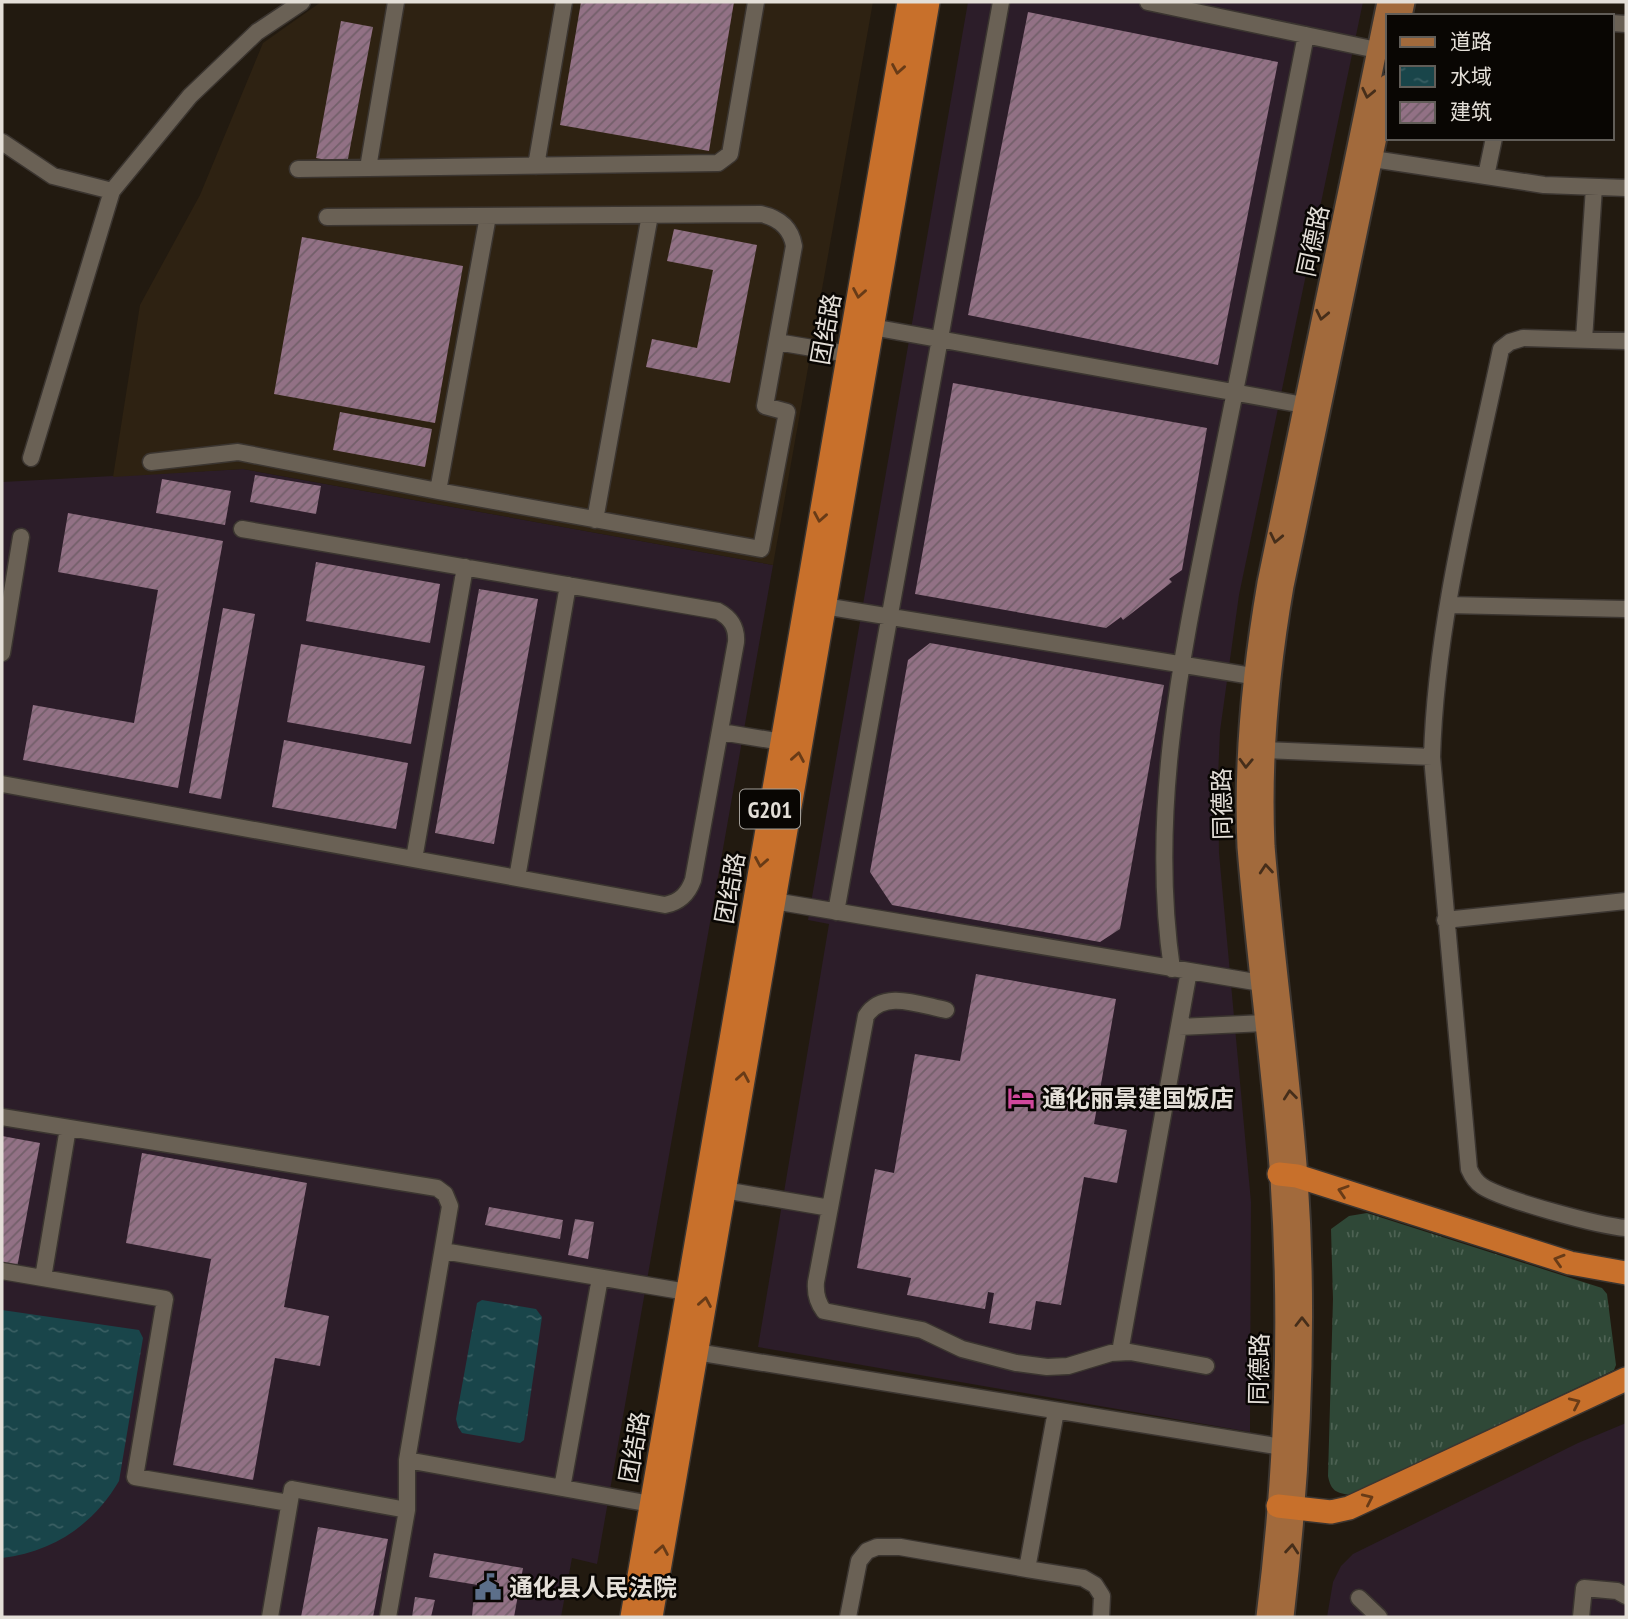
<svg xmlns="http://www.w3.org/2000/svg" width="1628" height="1619" font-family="'PT Sans Narrow','Noto Sans SC',sans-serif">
<defs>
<pattern id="grass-tufts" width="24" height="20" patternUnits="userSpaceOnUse" patternTransform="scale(1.75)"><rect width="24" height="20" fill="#2f4837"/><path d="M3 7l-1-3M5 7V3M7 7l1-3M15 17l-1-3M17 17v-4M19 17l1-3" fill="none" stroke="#4d6253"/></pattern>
<pattern id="water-ripples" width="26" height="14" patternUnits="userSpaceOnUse" patternTransform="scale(1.75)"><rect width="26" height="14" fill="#19454a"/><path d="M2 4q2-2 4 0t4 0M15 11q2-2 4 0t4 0" fill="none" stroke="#3a5f63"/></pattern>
<pattern id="building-hatch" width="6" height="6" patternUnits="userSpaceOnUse" patternTransform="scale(1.75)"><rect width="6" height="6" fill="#927185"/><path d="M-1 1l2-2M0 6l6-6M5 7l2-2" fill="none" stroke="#735f6a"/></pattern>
</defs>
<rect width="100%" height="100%" fill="#221a10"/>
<!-- commercial -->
<path fill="#2c1d29" d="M968,2H1363L1239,595L1220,731L1218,778L1219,853L1251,1202L1250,1432L758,1347L829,924L808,920Z
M243,469L773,565L597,1564L572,1558L561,1617H2V482Z
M1626,1423V1617H1327L1333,1582L1341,1566L1353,1554L1578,1443Z"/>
<!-- built -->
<path fill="#2e2212" d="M321,2H873L773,565L243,469L113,477L140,305L200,195L263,43Z"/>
<!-- grass -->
<path fill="url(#grass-tufts)" d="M1367,1213L1602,1288L1607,1294L1616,1365L1614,1370L1351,1495C1336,1493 1331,1491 1328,1476L1333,1299L1331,1229L1349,1216Z"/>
<!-- water -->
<path fill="url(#water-ripples)" d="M482,1300L536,1309L542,1317L524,1440L520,1443L462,1433L458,1427L456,1419L477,1303Z
M2,1310L139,1330L143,1338L119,1481C93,1525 53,1552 2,1558Z"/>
<!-- building -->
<path fill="url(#building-hatch)" d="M581,2H734L709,151L560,125Z
M1028,12L1278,62L1218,365L968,315Z
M341,21L373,27L347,164L316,158Z
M674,229L757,245L730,383L646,367L652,339L697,348L713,270L667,261Z
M302,237L463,266L435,423L274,394Z
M953,383L1207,428L1182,570L1169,579L1172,582L1123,620L1121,617L1106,628L915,594Z
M340,412L432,429L425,467L333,450Z
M255,475L321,486L316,514L250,502Z
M162,479L231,491L225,525L156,513Z
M68,513L223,541L178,788L23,760L33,705L134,723L158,590L58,572Z
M316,562L440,584L430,643L306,621Z
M479,589L538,599L494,844L435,833Z
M223,608L255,614L221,799L189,793Z
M930,643L1164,685L1120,929L1100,942L892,905L870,872L908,660Z
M301,644L425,666L411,744L287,722Z
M284,740L408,763L396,829L272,807Z
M976,974L1116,999L1094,1124L1127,1130L1117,1183L1084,1177L1061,1305L1036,1301L1031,1330L989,1323L994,1293L988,1292L985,1309L907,1295L911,1278L857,1268L875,1169L894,1173L915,1054L960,1061Z
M2,1136L40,1143L17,1268L2,1265Z
M142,1153L307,1183L284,1307L329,1316L320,1366L275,1358L253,1480L173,1465L211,1259L126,1243Z
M489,1207L563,1220L560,1239L485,1225Z
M575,1219L594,1222L588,1259L568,1255Z
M318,1527L388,1539L373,1617H301Z
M434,1553L523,1568L514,1617H472L474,1594H476L478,1585L429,1577Z
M415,1597L435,1600L431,1617H412Z"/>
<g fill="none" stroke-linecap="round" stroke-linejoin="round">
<defs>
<path id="minor" d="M1148,2L1377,50
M1612,23L1626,24
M2,142L53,176L112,191
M1373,159L1544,185L1626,188
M536,166L564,2
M368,168L396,2
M298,169L718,163L730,154L756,2
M1486,176L1494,138
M872,327L1304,405
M1584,340L1594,187
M1626,341L1523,338L1510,342L1501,349C1473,483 1436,619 1432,757L1469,1169C1472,1176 1476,1182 1482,1186C1503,1200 1600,1226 1626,1228
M777,342L848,354
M31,458L112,191L190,96L257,32L302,2
M151,462L238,452L438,491L761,549L787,412L765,406L794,246C791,228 779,218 761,214L327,217
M438,491L488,216
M595,520L650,215
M1448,605L1626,609
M824,606L1252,676
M2,653L21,537
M721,732L782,742
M1264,750L1432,757
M2,784L665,905C680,902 688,894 693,880L736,642C737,627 731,618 718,611L242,529
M414,859L465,567
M517,878L568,585
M774,901L1261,983
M836,912L1001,2
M1445,920L1626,901
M1172,969C1147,799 1187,631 1220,466C1249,322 1278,179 1306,35
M946,1010C920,1005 883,989 866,1016L816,1282C815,1293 817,1302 824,1311L922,1330L962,1349L1016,1363L1047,1367L1068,1366L1111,1353L1130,1352L1206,1366
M1179,1027L1265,1023
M2,1117L437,1188L445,1194L450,1206L407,1460V1510L388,1617
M724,1190L830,1208
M443,1251L687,1292
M2,1271L165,1299L135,1477L289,1503
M43,1278L68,1128
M696,1352L1282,1447
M1120,1352L1189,971
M407,1460L651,1504
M562,1488L600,1278
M1027,1569L1083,1578L1095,1585L1102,1596L1101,1617
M1359,1598L1379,1617
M270,1617L292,1489L407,1510
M848,1617L859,1561L867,1551L877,1547H900L1027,1569L1056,1411
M1581,1617L1584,1588L1617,1591L1626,1596"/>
<path id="major" d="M1402,16L1405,2
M1266,1617C1284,1472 1290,1325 1280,1179C1272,1068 1256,958 1247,847C1243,757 1252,671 1267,583L1387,2
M1284,1617C1301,1472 1308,1325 1298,1178C1290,1067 1274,957 1265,846C1261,758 1269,673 1284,586L1388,84"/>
<path id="highway" d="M1279,1174L1297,1176L1570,1263L1626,1273
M1278,1506L1331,1512L1349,1508L1626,1379
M632,1617L909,2
M651,1617L928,2"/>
</defs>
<!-- minor casing -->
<use href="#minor" stroke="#3b3530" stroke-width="19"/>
<!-- major casing -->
<use href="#major" stroke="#3b3530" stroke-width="23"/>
<!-- highway casing -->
<use href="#highway" stroke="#3b3530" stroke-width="26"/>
<!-- minor -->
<use href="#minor" stroke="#6a6155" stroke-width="16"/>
<!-- major -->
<use href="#major" stroke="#a26a3c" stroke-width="19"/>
<!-- highway -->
<use href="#highway" stroke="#c8702b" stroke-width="23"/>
</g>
<!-- one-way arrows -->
<defs><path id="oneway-chevron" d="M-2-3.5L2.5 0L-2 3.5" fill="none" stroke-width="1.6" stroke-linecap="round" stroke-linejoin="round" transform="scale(1.75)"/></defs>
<g stroke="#683b17">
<use href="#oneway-chevron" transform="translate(898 69) rotate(100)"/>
<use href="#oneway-chevron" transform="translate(859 293) rotate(100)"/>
<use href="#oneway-chevron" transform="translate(820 517) rotate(100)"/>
<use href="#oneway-chevron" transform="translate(798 757) rotate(-80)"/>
<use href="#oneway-chevron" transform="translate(761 862) rotate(100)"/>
<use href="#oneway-chevron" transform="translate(743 1077) rotate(-80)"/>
<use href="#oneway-chevron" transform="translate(1343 1191) rotate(-162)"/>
<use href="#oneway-chevron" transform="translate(1559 1260) rotate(-163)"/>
<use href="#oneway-chevron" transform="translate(705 1302) rotate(-80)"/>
<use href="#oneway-chevron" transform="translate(1575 1403) rotate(-25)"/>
<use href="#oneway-chevron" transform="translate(1368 1499) rotate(-25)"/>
<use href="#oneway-chevron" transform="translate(662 1550) rotate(-80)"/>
</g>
<g stroke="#462e1a">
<use href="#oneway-chevron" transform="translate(1368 93) rotate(102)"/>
<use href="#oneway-chevron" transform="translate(1322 315) rotate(102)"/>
<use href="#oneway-chevron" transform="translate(1276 538) rotate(102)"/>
<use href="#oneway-chevron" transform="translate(1246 763) rotate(92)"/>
<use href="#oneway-chevron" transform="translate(1266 869) rotate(-95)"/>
<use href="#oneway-chevron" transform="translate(1290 1095) rotate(-96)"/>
<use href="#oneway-chevron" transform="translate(1302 1322) rotate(-90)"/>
<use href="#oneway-chevron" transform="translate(1292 1549) rotate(-85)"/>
</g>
<!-- icons -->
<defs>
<symbol id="hotel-bare" viewBox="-9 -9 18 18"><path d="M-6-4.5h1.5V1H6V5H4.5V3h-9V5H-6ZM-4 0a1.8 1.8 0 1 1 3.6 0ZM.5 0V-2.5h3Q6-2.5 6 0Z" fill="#d1479c" stroke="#090603" stroke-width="2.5" paint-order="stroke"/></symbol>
<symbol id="civic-bare" viewBox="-9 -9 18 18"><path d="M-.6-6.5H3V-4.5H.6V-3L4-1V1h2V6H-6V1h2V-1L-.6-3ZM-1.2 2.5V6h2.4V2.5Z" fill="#5c6f8a" stroke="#090603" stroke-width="2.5" paint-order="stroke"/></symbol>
</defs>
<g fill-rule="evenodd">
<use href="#hotel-bare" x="1002" y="1079" width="38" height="38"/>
<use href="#civic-bare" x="469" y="1568" width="38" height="38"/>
</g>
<g text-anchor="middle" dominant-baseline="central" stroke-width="5" stroke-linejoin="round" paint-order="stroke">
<!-- shield labels -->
<rect fill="#090603" stroke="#a29e98" stroke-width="2" x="740" y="789.5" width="60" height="39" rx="5"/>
<g font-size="23" font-weight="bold" fill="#e4dfd8">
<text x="770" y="809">G201</text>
</g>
<!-- street labels -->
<g font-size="24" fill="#e4dfd8" stroke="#090603">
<text transform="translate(1313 241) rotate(-78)">同德路</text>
<text transform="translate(826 329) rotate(-80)">团结路</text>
<text transform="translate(1222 804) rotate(-91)">同德路</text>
<text transform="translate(730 888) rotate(-80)">团结路</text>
<text transform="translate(1259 1369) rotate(-89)">同德路</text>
<text transform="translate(634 1447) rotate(-80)">团结路</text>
</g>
<!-- poi labels -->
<g font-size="24" font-weight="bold" fill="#e4dfd8" stroke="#090603" text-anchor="start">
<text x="1042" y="1098">通化丽景建国饭店</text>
<text x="509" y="1587">通化县人民法院</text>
</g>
</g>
<!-- border -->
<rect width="1628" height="1619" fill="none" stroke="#e4dfd8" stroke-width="7"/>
<!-- legend -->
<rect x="1386" y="14" width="228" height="126" fill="#090603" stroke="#615d58" stroke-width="2"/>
<rect x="1400" y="37" width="35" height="10" fill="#a26a3c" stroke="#615d58" stroke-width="2"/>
<text x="1450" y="49" font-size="21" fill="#e4dfd8">道路</text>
<rect x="1400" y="66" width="35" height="21" fill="url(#water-ripples)" stroke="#615d58" stroke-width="2"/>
<text x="1450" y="84" font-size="21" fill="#e4dfd8">水域</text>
<rect x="1400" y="102" width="35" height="21" fill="url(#building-hatch)" stroke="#615d58" stroke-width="2"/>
<text x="1450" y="119" font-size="21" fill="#e4dfd8">建筑</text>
</svg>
